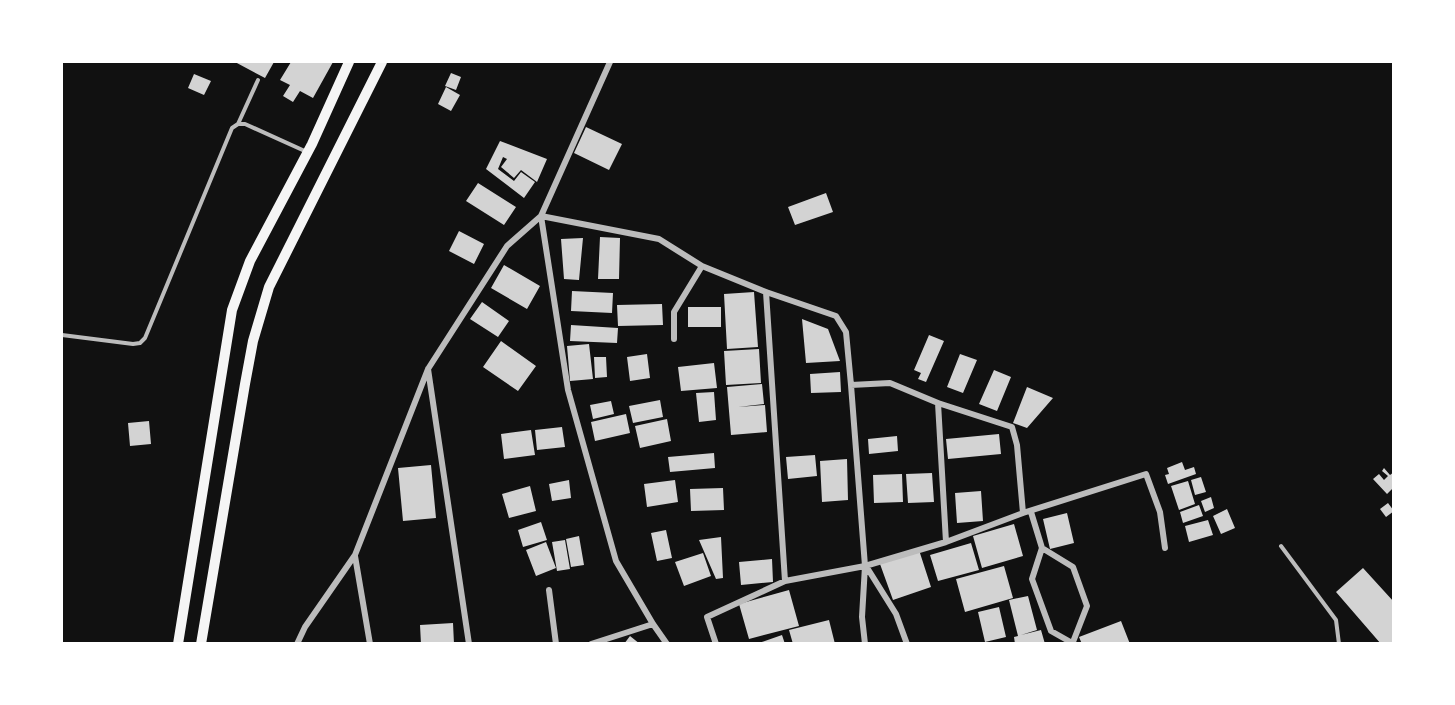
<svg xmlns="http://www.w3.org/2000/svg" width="1455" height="705" font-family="'Exo 2',sans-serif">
<rect width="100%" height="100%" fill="#111"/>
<!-- building -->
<path fill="#d3d3d3" d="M235,62H274L265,78Z
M291,62H333L313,98L300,91L293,102L283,96L290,85L280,80Z
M451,73L461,77L456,90L445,86Z
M194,74L211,81L204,95L188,88Z
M446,87L460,95L451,111L438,104Z
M586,127L622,144L609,170L574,153Z
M500,141L547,159L537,182L521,170L514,178L501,167L507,159L503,157L498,169L514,181L521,172L535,182L524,198L486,169Z
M478,183L516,207L504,225L466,201Z
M826,193L833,212L795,225L788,207Z
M459,231L484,244L474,264L449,251Z
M600,237L620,238L619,279H598Z
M583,238L579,280L564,279L561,239Z
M504,265L540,286L527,309L491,288Z
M572,291L613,293L612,313L571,311Z
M754,292L758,347L727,349L724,294Z
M482,302L509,321L498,337L470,319Z
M662,304L663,325L618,326L617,305Z
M688,307H721V327H688Z
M802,319L828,329L840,361L806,363Z
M571,325L618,328L617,343L570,341Z
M929,335L944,341L926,382L918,379L921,373L914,370Z
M501,341L536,366L518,391L483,367Z
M589,344L593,379L570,381L567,346Z
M759,349L761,383L726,385L724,351Z
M647,354L650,378L630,381L627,357Z
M960,354L977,360L963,393L947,387Z
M594,357H606L607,377L595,378Z
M714,363L717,388L681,391L678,367Z
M994,370L1011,377L997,411L979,404Z
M840,372L841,392L811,393L810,374Z
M762,384L764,404L738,407L765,405L767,432L731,435L727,387Z
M1027,387L1053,398L1027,428L1013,423Z
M714,392L716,420L699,422L696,393Z
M660,400L663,417L633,423L629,406Z
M611,401L614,414L593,419L590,405Z
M626,414L630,433L595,441L591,422Z
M667,419L671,441L640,448L635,426Z
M149,421L151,444L130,446L128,423Z
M562,427L565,447L537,450L535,430Z
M531,430L535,455L504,459L501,434Z
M999,434L1001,454L948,459L946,439Z
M897,436L898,451L869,454L868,439Z
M714,453L715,468L670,472L668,457Z
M815,455L817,476L788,479L786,457Z
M847,459L848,500L822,502L820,461Z
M1182,462L1185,470L1194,467L1196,474L1168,484L1165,475L1169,474L1167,468Z
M431,465L436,518L403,521L398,468Z
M1384,468L1390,475L1394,472V487L1387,494L1373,479L1379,474L1384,480L1388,476L1382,471Z
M932,473L934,502L908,503L906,474Z
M902,474L903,502L874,503L873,475Z
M1201,477L1206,492L1195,495L1191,480Z
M569,480L571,498L552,501L549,484Z
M675,480L678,502L647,507L644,484Z
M1188,481L1195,504L1179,510L1171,486Z
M530,486L536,511L509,518L502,494Z
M723,488L724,510L691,511L690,489Z
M981,491L983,521L957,523L955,493Z
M1211,497L1214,508L1205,512L1201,501Z
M1388,503L1394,511L1386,517L1380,509Z
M1199,505L1203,516L1183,523L1180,512Z
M1227,509L1235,528L1221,534L1213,516Z
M1067,513L1074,543L1050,549L1043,519Z
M1208,520L1213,535L1189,542L1185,526Z
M541,522L547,540L523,547L518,530Z
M1014,524L1023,556L982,568L973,536Z
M666,530L672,558L657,561L651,533Z
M579,536L584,565L571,567L566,539Z
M721,537L723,578L716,579L699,540Z
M565,540L570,569L557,571L552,542Z
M546,542L556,568L536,576L526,550Z
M971,543L979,570L938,581L930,555Z
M919,550L931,587L893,600L880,564Z
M703,553L711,576L684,586L675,562Z
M772,559L773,582L741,585L739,562Z
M1004,566L1013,598L965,612L956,579Z
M1363,568L1394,602V644H1381L1336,592Z
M789,590L799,626L749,639L739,604Z
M1028,596L1037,630L1021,635L1041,630L1045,644H1015L1014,637L1018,636L1009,600Z
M999,607L1006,637L985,642L978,612Z
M829,620L835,644H793L789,630Z
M1121,621L1130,644H1082L1079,637Z
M453,623L454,644H421L420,625Z
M782,635L785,644H759V643Z
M630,636L640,644H624Z"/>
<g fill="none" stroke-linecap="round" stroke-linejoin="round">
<!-- service -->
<path stroke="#bcbcbc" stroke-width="4" d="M238,124L258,80
M62,335L133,344L140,343L145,338L232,128L238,124H245L307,152
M1281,546L1336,620L1339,644"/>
<!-- minor -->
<path stroke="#bcbcbc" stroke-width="6" d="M766,292L785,581
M674,339V312L702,266
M428,369L469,644
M851,385L890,383L938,403L1012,427L1017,445L1023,513
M938,403L946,542
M1031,512L1042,548L1032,579L1051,631L1074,644
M1042,548L1073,567L1087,606L1073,642
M355,556L370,644
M866,566L896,614L907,644
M549,590L556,644
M297,644L305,627L355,555L428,369L507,246L541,216L610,62
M591,644L653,624
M667,644L653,624L616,561L568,390L541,216L659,239L702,266L766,292L836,316L846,332L851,385L865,566L862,617L865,644
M716,644L707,617L785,581L865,566L946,542L1023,513L1146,474L1160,512L1165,548"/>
<!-- primary -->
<path stroke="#f5f5f5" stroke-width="10" d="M178,644L232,310L250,261L312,144L349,62
M201,644L245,384L253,341L269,287L382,62"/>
</g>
<!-- border -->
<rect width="1455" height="705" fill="none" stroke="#ffffff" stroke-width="126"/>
</svg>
